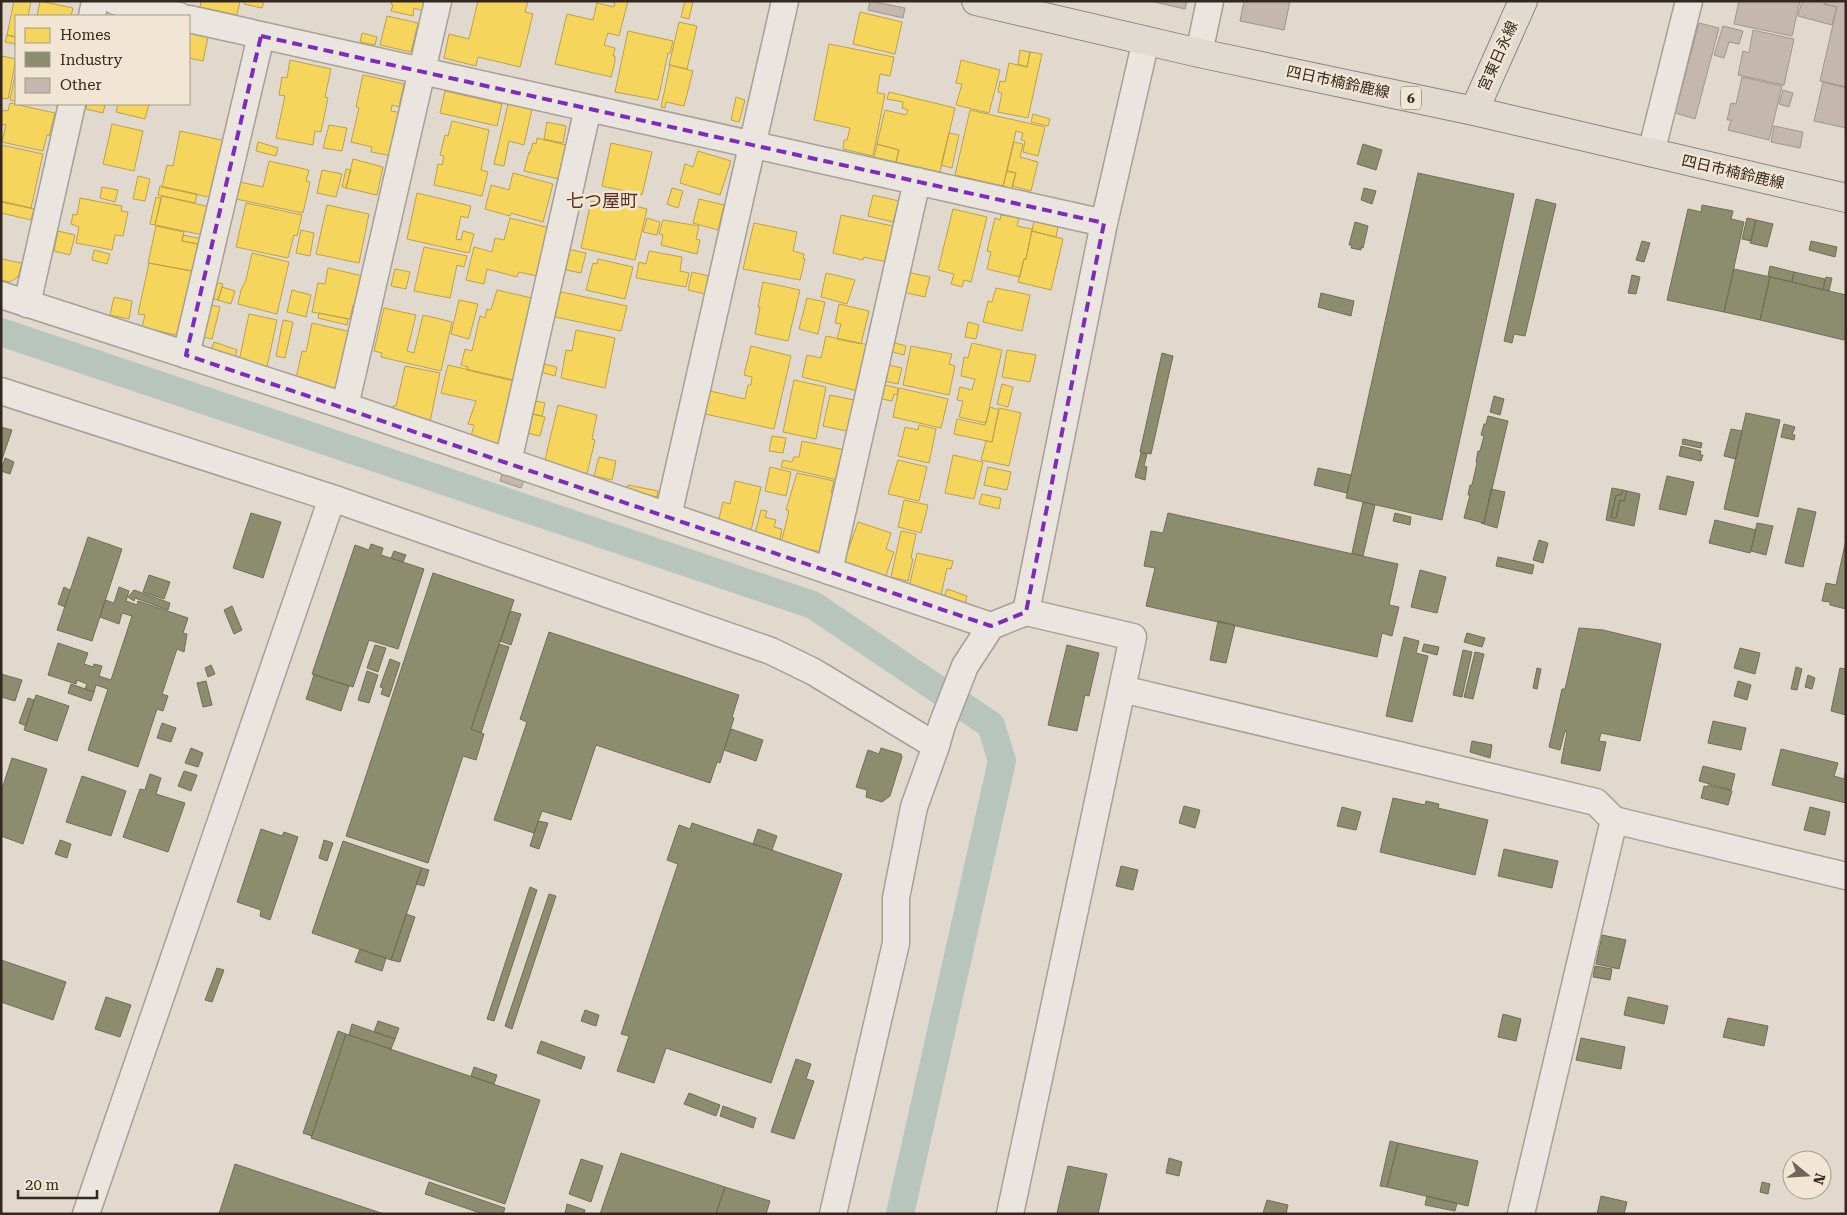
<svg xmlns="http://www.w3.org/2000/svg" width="1847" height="1215" font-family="'Roboto Serif','Noto Sans JP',serif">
<rect width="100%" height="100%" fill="#e1d9cd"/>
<!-- homes -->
<path fill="#f6d55c" stroke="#bca14a" d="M14,1H31L28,16H16V37L7,35Z
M40,1L73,8L71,16H37Z
M201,1H240L237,15L200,7Z
M244,1H264L262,8L244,4Z
M392,1H425L423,11L414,8L413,16L391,11L393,5L391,4Z
M478,1H528L525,12L533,14L520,67L478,57L476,66L444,58L449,34L469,39Z
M608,1H628L619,36L608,33L604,45L615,48L613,56H615V61L611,77L555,64L567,14L593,20L597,3L614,7L615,3Z
M685,1H693L689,19L681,17Z
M860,12L902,22L895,54L853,44Z
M387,16L418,23L411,52L380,45Z
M679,22L697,26L687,69L669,65Z
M628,31L673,41L670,53H668L658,100L615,92Z
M189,33L208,37L203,61L189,58Z
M362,33L377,37L375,45L360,42Z
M7,35L16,37V44L5,42Z
M829,44L894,57L890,76L880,74L877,93L885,94L873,156L843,149L844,140H847L850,128L814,120Z
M1020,50L1030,52L1027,67L1018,64Z
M1030,52L1042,54L1028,118L998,112L1002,93L998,92L1000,81L1005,82L1009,63L1027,67Z
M2,56L16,59L8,99L1,98Z
M290,60L331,69L325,97L328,98L321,132L315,131L313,145L276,138L285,96L279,95L282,77L287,78Z
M961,60L1000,70L989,113L956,105L962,84L956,83Z
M670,65L693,71L684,106L666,102L665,108L661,107Z
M16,70V101L10,100Z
M363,75L404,84L399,107L392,105L391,111L402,113L392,156L371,152L372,147L351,142L359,108L356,107Z
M445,91L502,104L497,126L440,113Z
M889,92L955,108L940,172L896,162L899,150L877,144L885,110L906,115L908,110L902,108L903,102L887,99Z
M736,97L745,100L739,122L731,120Z
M10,103L55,113L49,136L47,135L43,151L2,142L6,125L1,124V115L3,110L8,111Z
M87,104L105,105L103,113L86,109Z
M118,104H149L145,119L116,112Z
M508,104L532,109L524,145L509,141L504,166L494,164Z
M970,110L1045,127L1038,156L1023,152L1025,141L1021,140L1023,133L1016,131L1003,186L955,175Z
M1033,114L1050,119L1048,126L1031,122Z
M452,121L489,130L481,170L488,172L482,196L434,185L438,164L442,165L444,156L440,155L445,135L448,136Z
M547,122L566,126L563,143L544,139Z
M112,124L143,131L134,171L103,164Z
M329,125L347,128L342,151L323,148Z
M180,131L226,141L213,198L162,187L167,165L173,166Z
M949,133L959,135L952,168L941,165Z
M537,138L570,146L563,180L524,171L529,152L530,153L533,143L536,144Z
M258,142L278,148L276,156L256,151Z
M1014,142L1023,144L1020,157L1038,162L1031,191L1012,186L1016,173L1007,171Z
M611,143L652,152L642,195L602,186Z
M877,144L899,150L896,162L874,157Z
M1,145L43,154L31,208L1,201Z
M698,151L731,161L720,195L680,183L685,164L693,167Z
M353,159L383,167L377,195L346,188Z
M269,161L309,170L306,181L310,182L303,213L236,199L240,182L263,187Z
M346,169L351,170L346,188L342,187Z
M322,170L342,174L336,197L317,193Z
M1007,171L1016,173L1012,189L1003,186Z
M513,173L553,184L543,222L511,213L510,216L485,209L491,185L509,190Z
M138,176L150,179L145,201L133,199Z
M160,186L197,194L195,203L158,195Z
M102,187L118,190L115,202L100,198Z
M672,188L683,191L678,208L667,204Z
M417,193L471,206L468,218L461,216L456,239L461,240L463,231L474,234L469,253L407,239Z
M873,195L899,201L893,222L868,216Z
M162,196L210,207L203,235L155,225Z
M156,197L161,198L155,225L150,224Z
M614,197L628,200L627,204L647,209L635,260L581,248L591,201L612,205Z
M80,198L122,206L121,211L128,212L123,236L115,235L112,250L76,243L79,227L71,224L73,214L77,215Z
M699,199L724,205L718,230L693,223Z
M1,202L34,209L31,220L1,213Z
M246,203L302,215L297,236L294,235L288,258L236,247Z
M327,205L369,214L359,263L316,254Z
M953,209L987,217L971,282L964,280L962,287L951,284L954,274L938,270Z
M841,215L893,226L886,262L864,257L863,260L833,253Z
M1001,215L1019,218L1017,226L1032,229L1026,259H1024L1020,277L987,269L991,252L987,251L995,218L1000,220Z
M510,218L550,228L541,277L519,272L517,277L487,269L484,284L466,280L474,247L492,252L495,238L504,240Z
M647,218L660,222L657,235L643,232Z
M663,220L699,226L696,239L700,240L697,254L661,245L663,235L659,234Z
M1034,221L1058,227L1056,237L1032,231Z
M754,223L797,232L793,251L804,254L803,259H805L800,280L743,269Z
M156,226L184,232L182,241L198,244L192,271L148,263Z
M301,230L314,233L310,256L296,253Z
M58,231L75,235L70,255L54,251Z
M1032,231L1063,239L1051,290L1018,282L1024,259H1026Z
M183,235L203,239L201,247L197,246L198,244L182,241Z
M424,247L467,256L464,267L457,265L450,298L414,291Z
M567,249L586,253L581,273L562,269Z
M94,250L110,254L107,264L92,260Z
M649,251L682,257L680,271L689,273L686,287L636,278L639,262L646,264Z
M252,253L289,262L277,314L238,304L241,290L246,280Z
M1,259L22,263L18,277L10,282L1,280Z
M598,259L633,267L625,299L586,290L593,263L597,264Z
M149,263L192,271L185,299L190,300L182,333L177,332L176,335L142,327L145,315L138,314Z
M328,268L363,276L359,306L353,305L350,319L312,312L318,283L325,284Z
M395,269L410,272L406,289L391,286Z
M692,272L709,276L706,294L688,290Z
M907,272L930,277L925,297L903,292Z
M826,273L855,280L847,304L821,297Z
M215,282L223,284L218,300L210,298Z
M763,282L800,290L788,341L755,334L760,307H758Z
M222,287L235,291L231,304L218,300Z
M996,288L1030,295L1022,331L983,322L988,301L992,302Z
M292,290L311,295L306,317L287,312Z
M497,290L536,299L514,381L467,370L468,367L461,365L465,349L472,351L480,316L485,318L487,309L491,310Z
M557,291L627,306L621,331L551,316Z
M114,297L132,301L129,319L110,315Z
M807,298L825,302L818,334L799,329Z
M459,300L478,304L469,339L451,334Z
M839,304L869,311L861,344L837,339L841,324L835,323Z
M211,305L220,307L212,339L203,337Z
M384,308L416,315L407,351L414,353L423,315L452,322L441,371L381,357L382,353L374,351Z
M319,313L348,319L347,325L318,318Z
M249,314L277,320L267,367L239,361Z
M283,320L293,322L285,358L276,356Z
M968,322L979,325L976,339L965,337Z
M312,323L351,332L339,388L336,387L335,393L315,388L316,383L296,379L302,351L306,352Z
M576,330L615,338L605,388L561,378L566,350L572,351Z
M826,336L869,345L858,391L802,377L807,355L821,358Z
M888,341L906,346L904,355L886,350Z
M214,342L237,350L235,359L211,350Z
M972,343L1002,350L986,423L959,417L963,401L957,400L960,387L972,390L975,379L961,376L964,357L968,358Z
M751,346L791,356L774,429L705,414L710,391L745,399L748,385H751L752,377L744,375Z
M911,346L952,354L949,364L955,366L949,395L903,385Z
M1007,350L1036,355L1030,382L1002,377Z
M540,363L557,367L555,376L537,371Z
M884,364L902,368L898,384L880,380Z
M448,365L518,381L499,446L470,440L474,425L468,424L476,401L441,393Z
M405,366L440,373L430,422L391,413L393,406H396Z
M794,380L826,387L816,439L783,432Z
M880,384L898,388L897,395L894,394L892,401L877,398Z
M1002,384L1013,387L1008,407L997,404Z
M899,388L948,399L941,428L893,417Z
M830,395L854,400L847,431L823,426Z
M532,400L545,403L542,416L529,413Z
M558,405L597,415L592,439L595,440L587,474L544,464Z
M990,407L999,410L992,442L954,434L957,419L985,425Z
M999,408L1021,413L1009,466L981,460L986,441L992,442Z
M532,414L545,417L540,436L527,433Z
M919,425L936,429L929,463L898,456L905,427L918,430Z
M772,436L786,438L783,453L769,451Z
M802,441L845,450L838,480L781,467L783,460L792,462L794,457H799Z
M953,455L983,462L974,499L945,493Z
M599,457L616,461L612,480L594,476Z
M898,460L927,467L919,501L888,494Z
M770,467L791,472L786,496L765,491Z
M988,467L1011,472L1007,490L984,485Z
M797,473L834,481L831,493L835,494L821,552L781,543L789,511L786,510Z
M735,481L761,487L751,531L718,523L723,502L730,504Z
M628,485L658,491L657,497L627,491Z
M982,494L1001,498L999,509L979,504Z
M904,500L928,505L921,533L898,527Z
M761,510L767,511L765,517L776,520L774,527L782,529L780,539L755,534Z
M858,522L891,533L886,549L894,552L885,578L843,565Z
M901,531L916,534L911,558L913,559L908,581L891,577Z
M917,553L953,561L951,569L947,568L941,595L909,587Z
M947,589L967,596L965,604L944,597Z"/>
<!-- industry -->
<path fill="#8c8c6e" stroke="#716e56" d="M1363,144L1382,150L1376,170L1357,164Z
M1418,173L1514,194L1442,520L1346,498Z
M1364,188L1376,191L1372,204L1361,200Z
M1536,199L1556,204L1525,336L1514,334L1512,343L1504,341Z
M1702,205L1733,211L1731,219L1744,222L1724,312L1667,300L1688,209L1701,212Z
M1747,218L1756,220L1751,241L1742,239Z
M1756,220L1773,224L1767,247L1750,243Z
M1355,222L1368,226L1363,248L1361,247V250L1351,248L1352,245H1349Z
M1642,241L1650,243L1644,262L1636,260Z
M1811,241L1837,247L1835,257L1809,250Z
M1770,266L1794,272L1792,282L1768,276Z
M1734,269L1770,277L1760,320L1724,312Z
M1794,272L1825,279L1823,290L1792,282Z
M1632,275L1640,277L1636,294L1628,293Z
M1770,277L1846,295V332L1844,340L1760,320Z
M1826,277L1832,278L1829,291L1823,290Z
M1321,293L1354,301L1351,316L1318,307Z
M1162,353L1173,356L1151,454L1140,452Z
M1494,396L1504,399L1500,415L1490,412Z
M1746,413L1780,420L1758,517L1724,509Z
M1488,416L1508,421L1484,523L1464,518L1470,495H1468L1470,485H1472L1477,463L1476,462L1478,451H1480L1484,436L1481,435L1484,424H1486Z
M1784,424L1795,427L1792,435H1795L1794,440L1781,437Z
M1,427L12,430L1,462Z
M1731,429L1742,431L1736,459L1724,456Z
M1683,439L1702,443L1701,448L1682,444Z
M1681,446L1701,451L1700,455H1703L1701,461L1679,456Z
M1141,453L1147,454L1144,466L1147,467L1145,480L1135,477Z
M5,458L14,462L10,474L1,471Z
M1318,468L1351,475L1347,493L1314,485Z
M1667,476L1694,482L1686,515L1659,509Z
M1612,488L1623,490L1621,495H1616L1611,517L1616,518L1620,500L1624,501L1627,491L1640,494L1634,526L1606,520Z
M1491,489L1505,492L1497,528L1481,523H1484Z
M1623,490L1627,491L1624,501L1620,500L1616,518L1611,517L1616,495H1621Z
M1363,502L1375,505L1363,556L1352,553Z
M1798,508L1816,512L1803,567L1785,563Z
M251,513L281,522L263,578L233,568Z
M1168,513L1398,564L1389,605L1399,607L1392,636L1382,633L1377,657L1146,606L1155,568L1144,566L1151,531L1163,533Z
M1395,513L1411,517L1410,525L1393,521Z
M1715,520L1756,530L1750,553L1709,543Z
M1757,523L1773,526L1766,555L1751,551Z
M88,537L122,549L92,641L57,630Z
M1539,540L1548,543L1543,563L1533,560Z
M1846,540V609L1830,605V602L1822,601L1826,583L1836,585Z
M371,544L383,548L381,555L424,569L398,649L369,640L353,687L312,674L355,545L369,550Z
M394,551L406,555L403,562L391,558Z
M1498,557L1534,565L1532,574L1496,566Z
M1420,570L1446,577L1437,613L1411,607Z
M433,573L514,600L471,729L484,734L476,760L463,756L428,863L346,836Z
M149,575L170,582L164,599L143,592Z
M64,587L70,590L65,607L58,604Z
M119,587L129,591L126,601L137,605L138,601L188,618L183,633L187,634L184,652L177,649L162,694L168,696L163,711L157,709L138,767L88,750L108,689L96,685L94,692L85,689L87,684L77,680L76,684L48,675L58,643L88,653L84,664L93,667L94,664L102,666L99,676L111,680L132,616L122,613L119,624L100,617L105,600L114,603Z
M134,590L170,603L168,610L135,598L134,601L128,597Z
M232,606L242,630L234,634L224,610Z
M510,611L521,614L511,645L500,641Z
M1218,621L1235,625L1226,663L1210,660Z
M1579,628L1603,630L1661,644L1640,741L1601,733L1599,741L1606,742L1600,771L1561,763L1567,732L1565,731L1560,750L1549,747L1562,689H1565Z
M549,632L739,695L732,717L734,718L720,763L717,762L710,783L596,745L571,820L542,811L534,833L494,820L527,722L520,719Z
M1467,633L1485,638L1482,647L1464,642Z
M1404,637L1419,641L1416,653L1428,656L1412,722L1386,716Z
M499,644L509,647L481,733L471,729Z
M1424,644L1439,647L1437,655L1422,651Z
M375,645L386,648L378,672L367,668Z
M1067,645L1099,653L1089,696L1085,695L1077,731L1048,725Z
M1740,648L1760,653L1755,674L1734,668Z
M1463,650L1472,652L1462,697L1453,695Z
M1475,652L1484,654L1473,699L1464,697Z
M390,659L400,663L389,697L381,694L383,688L380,687Z
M211,665L215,674L208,677L205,668Z
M1796,667L1802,669L1797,690L1791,689Z
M1537,668L1541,669L1537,689L1533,688Z
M1840,668L1846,669V715L1831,711Z
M367,671L378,675L369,703L358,700Z
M1,674L22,680L15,701L1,697Z
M314,675L349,686L341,711L306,699Z
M1808,675L1815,678L1812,689L1805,687Z
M206,681L212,705L203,707L197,683Z
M1738,681L1751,685L1747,700L1734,696Z
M71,684L94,692L91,701L68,693Z
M36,695L69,706L57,741L24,730Z
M28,698L34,700L26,726L19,723Z
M1713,721L1746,728L1741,750L1708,743Z
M162,723L176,728L171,742L157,738Z
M731,729L763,740L756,761L724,750Z
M1472,741L1492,745L1490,758L1470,752Z
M191,748L203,753L198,767L185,763Z
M881,748L901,754L902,757L890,796L882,802L866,797L867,790L856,787L868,750L879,754Z
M1781,749L1838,763L1834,776L1844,779L1846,769V803L1772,785Z
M12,758L47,769L23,844L1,836V792Z
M1703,766L1735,774L1731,790L1699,781Z
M184,771L197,775L191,791L178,786Z
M150,774L161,778L156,794L185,803L168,852L123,837L140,789L145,790Z
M82,776L126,791L111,836L66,822Z
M1708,785L1732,791L1728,805L1701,798L1704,786L1707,787Z
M1393,798L1425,805L1426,801L1439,804L1438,808L1488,820L1475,875L1380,852Z
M1184,806L1200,810L1195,828L1179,823Z
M1342,807L1361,812L1356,830L1337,826Z
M1810,807L1830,812L1825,835L1804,830Z
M538,821L548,823L539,849L530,846Z
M692,823L842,874L771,1083L666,1048L654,1083L617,1071L629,1036L621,1034L678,864L667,860L679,825L690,829Z
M261,829L282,836L284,832L298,837L270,920L260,916L261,910L237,902Z
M758,829L777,836L772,850L753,844Z
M60,840L71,844L67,858L55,854Z
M324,840L333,843L327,861L319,858Z
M343,841L422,868L391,960L312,933Z
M1504,849L1558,861L1552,888L1498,876Z
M1121,866L1138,870L1133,890L1116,886Z
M422,868L429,870L424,886L416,884Z
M530,887L537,890L494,1021L487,1019Z
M549,894L556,896L512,1029L505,1026Z
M406,914L415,917L400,962L391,960Z
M1602,935L1626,940L1619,969L1596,964Z
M360,949L386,958L382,971L355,962Z
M1,960L66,982L53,1020L1,1002Z
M1595,966L1612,969L1610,980L1593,977Z
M217,968L224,970L212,1002L205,1000Z
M106,997L131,1005L120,1037L95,1029Z
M1628,997L1668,1006L1664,1024L1624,1015Z
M585,1010L599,1015L596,1026L581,1021Z
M1503,1014L1521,1019L1516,1041L1498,1037Z
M1728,1018L1768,1026L1764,1046L1723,1037Z
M378,1021L399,1028L395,1039L374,1032Z
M352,1024L395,1039L391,1049L349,1035Z
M338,1031L346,1034L312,1136L303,1133Z
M346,1034L540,1100L505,1204L311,1138Z
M1581,1038L1625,1047L1621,1069L1576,1060Z
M541,1041L585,1057L581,1069L537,1053Z
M796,1059L811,1064L806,1079L814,1081L794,1139L771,1132Z
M474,1067L497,1075L494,1084L471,1076Z
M689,1093L720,1105L716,1116L684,1104Z
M723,1106L756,1118L753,1128L720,1116Z
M1390,1141L1398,1143L1387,1187L1380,1186Z
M1398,1143L1478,1161L1468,1206L1387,1187Z
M621,1153L725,1187L716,1214H600Z
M1169,1158L1182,1162L1179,1176L1166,1173Z
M581,1159L603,1166L591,1202L569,1194Z
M235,1164L384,1214H219Z
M1068,1166L1107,1174L1098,1214L1057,1213Z
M429,1182L505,1208L503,1214H483L425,1194Z
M1762,1182L1770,1184L1768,1194L1760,1192Z
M725,1187L770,1201L766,1214H716Z
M1427,1196L1457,1203L1455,1211L1425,1205Z
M1601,1196L1627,1202L1624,1214H1597Z
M1267,1200L1288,1205L1286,1214L1263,1213Z
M567,1204L585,1210L584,1214H565Z"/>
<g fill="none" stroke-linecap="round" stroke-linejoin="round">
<!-- canal -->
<path stroke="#b8c5bc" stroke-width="28" d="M1,332L813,605L991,725L1002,761L900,1214"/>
</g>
<!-- building -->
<path fill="#c4b8ae" stroke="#a0958d" d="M870,1L905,8L903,18L868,10Z
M1150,1H1187L1185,9Z
M1244,1H1290L1284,30L1240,21Z
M1739,1H1800L1792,36L1734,24Z
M1802,1H1825L1824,4L1837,7L1832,25L1798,16Z
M1825,1H1846V87L1820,81L1837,7L1824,4Z
M1699,23L1719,28L1695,119L1675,113Z
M1723,26L1743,31L1739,44L1729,42L1724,58L1714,55Z
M1753,30L1794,39L1784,85L1738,75L1743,51L1749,53Z
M1742,77L1782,86L1769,140L1728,130L1731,120H1727L1731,103L1736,104Z
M1823,82L1846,88V128L1814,121Z
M1783,90L1793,93L1789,107L1779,104Z
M1774,126L1803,132L1800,148L1771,142Z
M502,474L524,481L521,488L500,481Z"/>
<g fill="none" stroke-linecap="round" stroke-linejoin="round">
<defs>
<path id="minor" d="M115,1L179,16
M92,16L95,1
M189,19L1104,223
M1199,53L1210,1
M1651,153L1689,1
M1,295L345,406L991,626
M27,304L72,104
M186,355L261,36
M1,391L332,498L771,651L814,672L936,746
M345,406L438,1
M508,462L588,108
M668,516L785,1
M829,571L917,181
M1026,612L1104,223L1146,40
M1122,689L1596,802L1614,820L1846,876
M86,1214L332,498
M833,1214L896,943V898L914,807L936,746L942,725L965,666L991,626L1026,612L1133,637L1010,1214
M1521,1214L1614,820"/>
<path id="major" d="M976,1L1199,53L1474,111L1846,198
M1474,111L1523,1"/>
</defs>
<!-- minor casing -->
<use href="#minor" stroke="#a69f96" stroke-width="29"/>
<!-- major casing -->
<use href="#major" stroke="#8c847d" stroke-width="30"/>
<!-- minor -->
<use href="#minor" stroke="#eae5de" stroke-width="26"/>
<!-- major -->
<use href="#major" stroke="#e1dad0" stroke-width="28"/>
</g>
<!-- marked area -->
<path fill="none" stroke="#7b2cbf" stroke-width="4" stroke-dasharray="10 6" stroke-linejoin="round" d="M261,36L1104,223L1026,612L991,626L186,355Z"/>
<g text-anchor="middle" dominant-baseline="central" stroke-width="5" stroke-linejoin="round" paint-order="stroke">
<!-- shield labels -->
<rect fill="#f1e6d3" stroke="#6c6055" stroke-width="1" x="1401" y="86.5" width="20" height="23" rx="4"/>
<g font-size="14" font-weight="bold" fill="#33271f">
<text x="1411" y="98">6</text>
</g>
<!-- street labels -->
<g font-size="15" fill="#33271f" stroke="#f1e6d3">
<text transform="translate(1498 56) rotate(-66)">宮東日永線</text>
<text transform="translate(1338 82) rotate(12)">四日市楠鈴鹿線</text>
<text transform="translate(1733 172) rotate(13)">四日市楠鈴鹿線</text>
</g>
<!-- quarter labels -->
<g font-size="18" fill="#5b2b23" stroke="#f1e6d3">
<text x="602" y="200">七つ屋町</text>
</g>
</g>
<!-- border -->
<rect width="1847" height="1215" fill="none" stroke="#33271f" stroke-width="5"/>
<!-- legend -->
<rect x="15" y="15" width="175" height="90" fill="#f1e6d3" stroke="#a59a8b"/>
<rect x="25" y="28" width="25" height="15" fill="#f6d55c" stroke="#a59a8b"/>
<text x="60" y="40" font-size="15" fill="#33271f">Homes</text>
<rect x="25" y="52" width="25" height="15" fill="#8c8c6e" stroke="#a59a8b"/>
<text x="60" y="65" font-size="15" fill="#33271f">Industry</text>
<rect x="25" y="78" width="25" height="15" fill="#c4b8ae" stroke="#a59a8b"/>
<text x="60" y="90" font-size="15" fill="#33271f">Other</text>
<!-- north arrow -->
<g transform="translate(1807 1175) rotate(108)"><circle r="24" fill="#f1e6d3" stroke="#a59a8b"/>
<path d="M0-4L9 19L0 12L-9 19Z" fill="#70655c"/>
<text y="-8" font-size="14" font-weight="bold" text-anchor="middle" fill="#33271f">N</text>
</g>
<!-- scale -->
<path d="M18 1190v8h79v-8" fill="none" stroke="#33271f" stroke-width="2.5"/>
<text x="25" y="1190" font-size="15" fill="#33271f" stroke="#f1e6d3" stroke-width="4" paint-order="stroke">20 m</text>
</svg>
